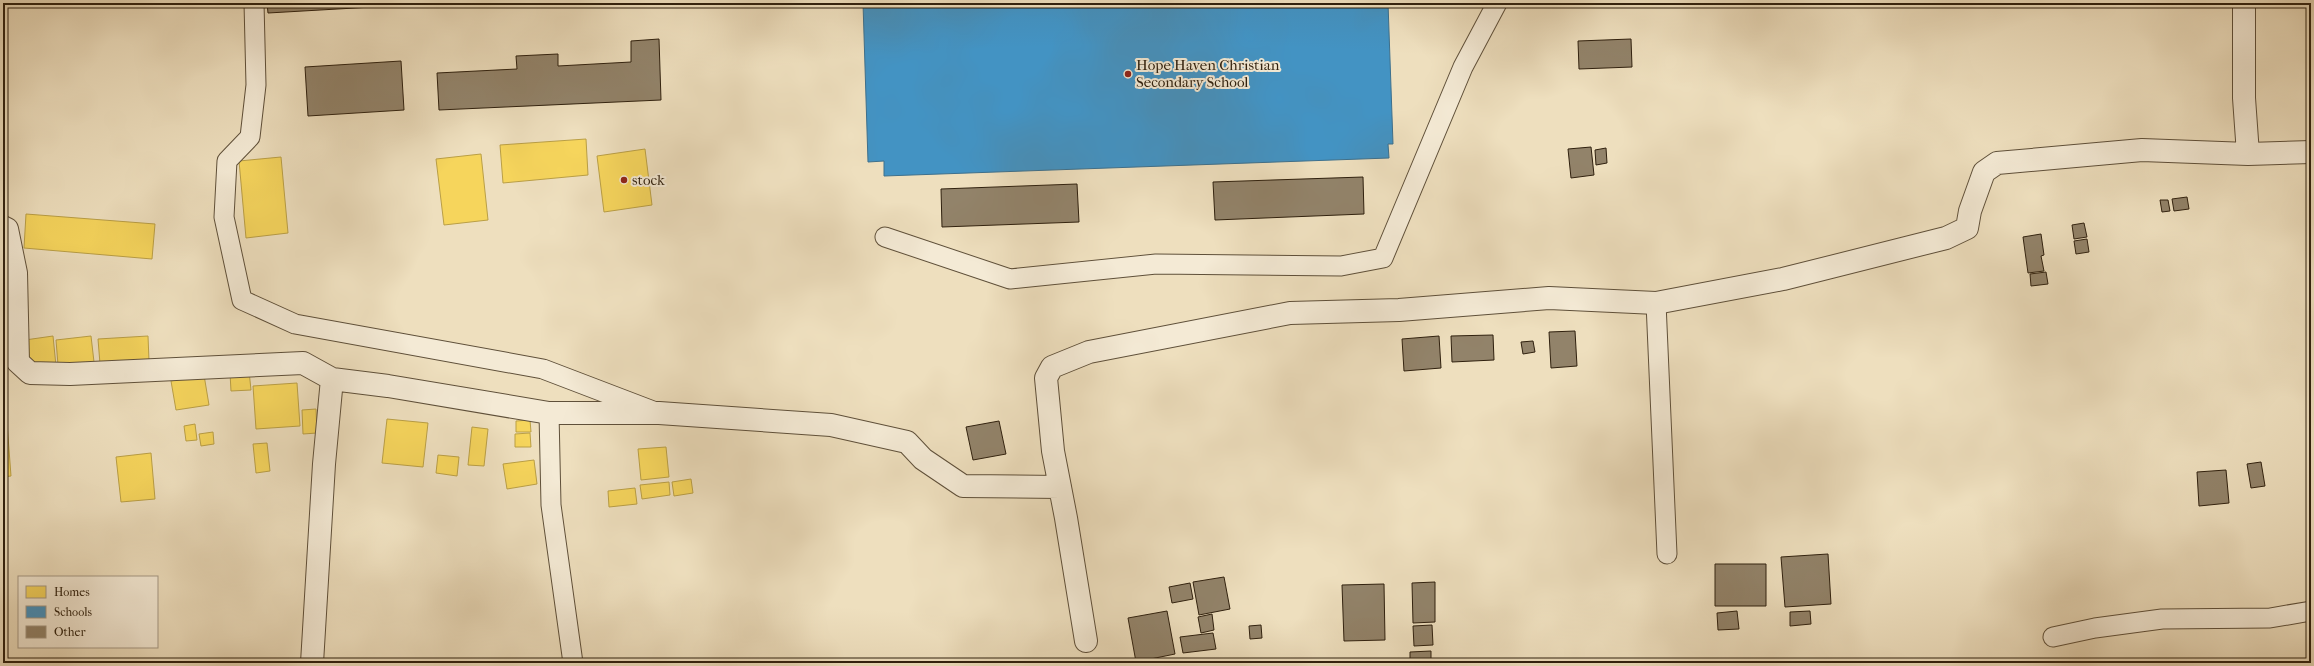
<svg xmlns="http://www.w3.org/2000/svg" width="2314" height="666" font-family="'IM FELL French Canon',serif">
<rect width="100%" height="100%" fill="#eedfbe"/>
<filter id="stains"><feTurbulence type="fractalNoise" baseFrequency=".005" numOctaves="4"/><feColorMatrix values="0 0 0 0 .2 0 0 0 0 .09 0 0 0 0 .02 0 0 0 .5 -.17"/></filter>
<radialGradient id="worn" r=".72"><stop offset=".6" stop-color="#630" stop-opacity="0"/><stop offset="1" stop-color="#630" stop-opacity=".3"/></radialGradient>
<!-- homes -->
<path fill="#f6d55c" stroke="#ba9f45" d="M586,139L588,175L503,183L500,145Z
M645,149L652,205L604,212L597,156Z
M481,154L488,220L444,225L436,159Z
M281,157L288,233L246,238L239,161Z
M26,214L155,224L152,259L24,248Z
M53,336L56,366L28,369L25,340Z
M91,336L94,362L58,365L56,340Z
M148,336L149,361L100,364L98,339Z
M249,371L251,390L231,391L230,373Z
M204,375L209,405L176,410L171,381Z
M297,383L300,426L256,429L253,386Z
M316,409L317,433L303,434L302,410Z
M387,419L428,423L423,467L382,463Z
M530,420L531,432H516V421Z
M3,423H7L11,476L3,477Z
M195,424L197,440L186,441L184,426Z
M472,427L488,429L484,466L468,465Z
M213,432L214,444L201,446L199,434Z
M530,433L531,447H515V434Z
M267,443L270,471L256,473L253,444Z
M666,447L669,477L641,480L638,449Z
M151,453L155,499L121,502L116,457Z
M438,455L459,457L457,476L436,473Z
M534,460L537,484L507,489L503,464Z
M691,479L693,493L674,496L672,482Z
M669,482L670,495L642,499L640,485Z
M635,488L637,504L609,507L608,491Z"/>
<!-- schools -->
<path fill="#4393c3" stroke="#3d708d" d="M863,3H1388L1393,144H1388L1389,158L884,176V161L868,162Z"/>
<!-- building -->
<path fill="#92836a" stroke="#2f200e" d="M267,3H442L268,13Z
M659,39L661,100L439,110L437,73L517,69L516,56L558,54V66L631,62V41Z
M1631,39L1632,67L1579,69L1578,41Z
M401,61L404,110L308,116L305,67Z
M1591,147L1594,175L1571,178L1568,149Z
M1606,148L1607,163L1596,165L1595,150Z
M1363,177L1364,214L1215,220L1213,182Z
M1077,184L1079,222L942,227L941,189Z
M2187,197L2189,209L2174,211L2172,199Z
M2160,200H2168L2170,211L2162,212Z
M2084,223L2087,237L2074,239L2072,225Z
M2041,234L2044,255L2041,256L2044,271L2028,273L2023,237Z
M2087,239L2089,252L2076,254L2074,241Z
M2046,272L2048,284L2031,286L2030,274Z
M1575,331L1577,366L1551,368L1549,332Z
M1493,335L1494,360L1452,362L1451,336Z
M1439,336L1441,368L1404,371L1402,339Z
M1533,341L1535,352L1523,354L1521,342Z
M999,421L1006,454L973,460L966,427Z
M2261,462L2265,486L2251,488L2247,464Z
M2307,467H2311V475H2308Z
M2226,470L2229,503L2199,506L2197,472Z
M1828,554L1831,604L1785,607L1781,557Z
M1715,564H1766V606H1715Z
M1224,577L1230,609L1199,615L1193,582Z
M1435,582V622L1413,623L1412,583Z
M1190,583L1193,599L1172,603L1169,587Z
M1384,584L1385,640L1344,641L1342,585Z
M1167,611L1175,654L1136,662L1128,618Z
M1737,611L1739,629L1718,630L1717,613Z
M1810,611L1811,624L1790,626V612Z
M1212,614L1214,630L1201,633L1198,617Z
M1261,625L1262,638L1250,639L1249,626Z
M1432,625L1433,645L1414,646L1413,626Z
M1213,633L1216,649L1183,653L1180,637Z
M1431,651V663H1410V652Z"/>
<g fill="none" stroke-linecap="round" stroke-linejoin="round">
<defs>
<path id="service" d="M254,3L256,85L250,137L227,161L224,217L242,300L295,324L543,369L653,411
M885,237L1010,279L1156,264L1341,266L1383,258L1463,67L1497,3
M1656,303L1667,554
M549,413L551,505L573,663
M2053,637L2095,628L2162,619L2270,618L2311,611"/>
<path id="minor" d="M2244,3V98L2248,154
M3,227L7,229L16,273L18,362L30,373L70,374L303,363L332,379L388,386L549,413H659L831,425L907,442L923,459L963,486L1060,487
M1086,641L1066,518L1053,451L1046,378L1052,367L1089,352L1290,313L1399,310L1549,298L1656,303L1783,279L1946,238L1967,228L1970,211L1984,172L1997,163L2142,150L2248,154L2311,152
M312,663L324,464L332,379"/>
</defs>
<!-- service casing -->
<use href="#service" stroke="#5f503a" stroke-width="21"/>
<!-- minor casing -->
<use href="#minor" stroke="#5f503a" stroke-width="24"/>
<!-- service -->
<use href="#service" stroke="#f4ead5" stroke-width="19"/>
<!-- minor -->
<use href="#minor" stroke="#f4ead5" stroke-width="22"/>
</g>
<!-- markers -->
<g fill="#8f2418" stroke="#f4ead5" stroke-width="1.5">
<circle cx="1128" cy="74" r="4"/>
<circle cx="624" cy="180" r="4"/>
</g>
<g text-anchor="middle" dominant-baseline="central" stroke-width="4" stroke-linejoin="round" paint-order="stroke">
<!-- poi labels -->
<g font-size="15" fill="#2f200e" stroke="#f4ead5" text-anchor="start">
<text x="1136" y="65">Hope Haven Christian<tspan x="1136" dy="17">Secondary School</tspan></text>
<text x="632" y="180">stock</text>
</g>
</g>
<!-- margin -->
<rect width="2314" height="666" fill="none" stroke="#eedfbe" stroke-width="16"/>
<rect x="4" y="4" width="2306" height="658" fill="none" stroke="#2f200e" stroke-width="2"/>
<rect x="8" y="8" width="2298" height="650" fill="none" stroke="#2f200e"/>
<!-- legend -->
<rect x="18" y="576" width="140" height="72" fill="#f4ead5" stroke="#a59985"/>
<rect x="26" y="586" width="20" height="12" fill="#f6d55c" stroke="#a59985"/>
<text x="54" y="596" font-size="12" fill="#2f200e">Homes</text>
<rect x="26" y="606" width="20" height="12" fill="#4393c3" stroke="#a59985"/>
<text x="54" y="616" font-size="12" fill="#2f200e">Schools</text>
<rect x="26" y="626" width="20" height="12" fill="#92836a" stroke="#a59985"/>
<text x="54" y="636" font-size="12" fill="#2f200e">Other</text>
<rect width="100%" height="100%" filter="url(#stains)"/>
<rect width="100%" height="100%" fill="url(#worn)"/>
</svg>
